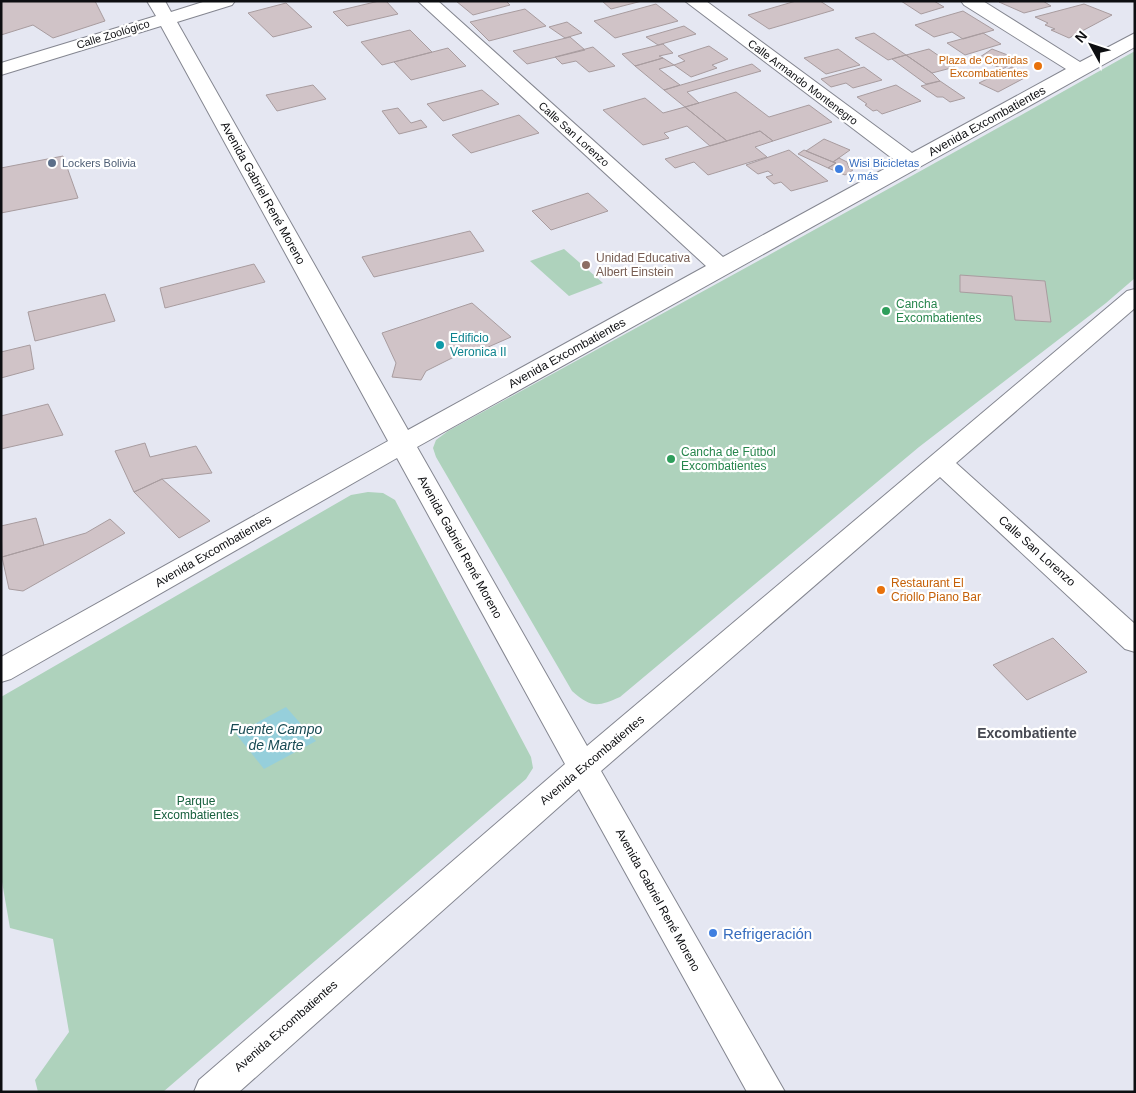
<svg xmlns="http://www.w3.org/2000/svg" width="1136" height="1093" font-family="Arial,sans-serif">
<rect width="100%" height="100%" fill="#e5e7f2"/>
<!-- green -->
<path fill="#aed2bc" d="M1135,51V278L1106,303L919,447L620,697C598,707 591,708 572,691L436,457L433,448L436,440L448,431C678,305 907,180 1135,51Z
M564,249L603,283L569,296L530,261Z
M368,492L383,493L395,500L531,757L533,768L526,779L163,1092H38L35,1080L69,1032L53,939L10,928L1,876V697L351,495Z"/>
<!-- water -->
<path fill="#96cfdb" d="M286,707L316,741L264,769L236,734Z"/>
<!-- building -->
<path fill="#d0c3c7" stroke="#a89c9f" d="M1,1H95L105,21L53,38L33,25L1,35Z
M379,1H386L398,14L347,26L333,12Z
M456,1H506L510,5L473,15Z
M602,1H642L611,9Z
M796,1H820L834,10L769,29L748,15Z
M901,1H934L944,7L921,14Z
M1043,1L1051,6L1024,13L999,2Z
M286,3L312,27L273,37L248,13Z
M656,4L678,21L615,38L594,21Z
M1084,4L1112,15L1069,38L1051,30L1055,29L1045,25L1048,23L1035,17Z
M525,9L546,26L489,41L470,22Z
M963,11L994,30L963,39L952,32L934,37L915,25Z
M567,22L582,33L565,38L549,27Z
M684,26L696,34L658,45L646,37Z
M410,30L432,52L382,65L361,42Z
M874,33L906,55L888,60L855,38Z
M983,33L1001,44L965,55L947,43Z
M570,37L585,50L527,64L513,51Z
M663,44L673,53L659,56L663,58L635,66L622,54Z
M709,46L728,59L712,65L717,68L691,77L674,65L685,61L678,56Z
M593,47L615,66L589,72L576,61L562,64L555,57Z
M448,48L466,66L411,80L394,62Z
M838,49L860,65L826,74L804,58Z
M929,49L955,67L932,73L906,55Z
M992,49L1018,59L1003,69L977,59Z
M906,55L932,73L940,81L926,84L892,59Z
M663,58L674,65L659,69L680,85L664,90L635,66Z
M752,64L761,71L687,92L699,103L685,107L664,90Z
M864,67L882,80L853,88L846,83L831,87L821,79Z
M1012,67L1030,75L998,92L979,83Z
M940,81L965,98L950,102L943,97H937L921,86Z
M313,85L326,99L277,111L266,95Z
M896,85L921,101L882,114L877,110L873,111L865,105L867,104L857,97Z
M482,90L499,104L443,121L427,104Z
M736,92L769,117L809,105L832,122L773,141L760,131L727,141L685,107Z
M645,98L663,113L685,107L727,141L710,146L687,126L664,133L669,138L643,145L603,110Z
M398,108L411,123L421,120L427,127L399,134L382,111Z
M519,115L539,133L471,153L452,135Z
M760,131L773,141L755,147L767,157L708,175L694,162L675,168L665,159Z
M824,139L850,150L833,162L806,151Z
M789,150L828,181L791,191L781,182L774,184L766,177L773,175L768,171L758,174L746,165Z
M804,150L833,162L836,163L828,168L798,154Z
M63,156L78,198L1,213V168Z
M839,158L847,162L849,168L853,170L845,175L828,168L836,163L833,162Z
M588,193L608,211L551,230L532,211Z
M470,231L484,251L374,277L362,257Z
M254,264L265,282L165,308L160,288Z
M960,275L1045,281L1051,322L1015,320L1012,296L960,292Z
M105,294L115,321L35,341L28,312Z
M472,303L511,337L470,355L464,352L426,371L421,380L392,377L396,363L382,333Z
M30,345L34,369L1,378V352Z
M48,404L63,435L1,449V416Z
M145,443L150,457L196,446L212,473L162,479L134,492L115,451Z
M162,479L210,521L179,538L134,492Z
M36,518L44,545L2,557L1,526Z
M110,519L125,533L23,591L9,589L2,557L86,533Z
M1053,638L1087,672L1027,700L993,665Z"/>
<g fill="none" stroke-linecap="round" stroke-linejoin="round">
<defs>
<path id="minor" d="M147,1H165L171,12L206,1H235L232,5L177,22L408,430L706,266L418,1H438L723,257L897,162L685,1H706L912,153L1066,69L964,5L961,1H983L1080,62L1135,33V47L417,447L587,746L1127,291L1135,289V308L956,463L1135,624V652L1125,649L940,477L601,771L785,1092H747L579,789L239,1092H194L199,1080L565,764L397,458L11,679L1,682V657L388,441L161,26L1,75V63L156,16Z"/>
</defs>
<!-- minor casing -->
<use href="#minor" stroke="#848690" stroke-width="2"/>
<!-- minor -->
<use href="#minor" fill="#fff" fill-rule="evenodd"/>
</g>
<!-- markers -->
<g fill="#e8710a" stroke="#fff" stroke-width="2">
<circle cx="1038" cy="66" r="5"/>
<circle cx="881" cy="590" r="5"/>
</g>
<circle fill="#5c6f8a" stroke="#fff" stroke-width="2" cx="52" cy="163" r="5"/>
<g fill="#3f7fe0" stroke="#fff" stroke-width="2">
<circle cx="839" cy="169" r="5"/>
<circle cx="713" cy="933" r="5"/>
</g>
<circle fill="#8d6e63" stroke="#fff" stroke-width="2" cx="586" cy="265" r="5"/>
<g fill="#2e9e5b" stroke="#fff" stroke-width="2">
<circle cx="886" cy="311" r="5"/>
<circle cx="671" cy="459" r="5"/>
</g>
<circle fill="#0f9aa8" stroke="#fff" stroke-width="2" cx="440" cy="345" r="5"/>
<g text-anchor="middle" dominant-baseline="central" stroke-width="4.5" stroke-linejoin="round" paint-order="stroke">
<!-- far-street labels -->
<g font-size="11" fill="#0d0e11" stroke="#fff">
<text transform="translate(113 34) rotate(-17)">Calle Zoológico</text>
<text transform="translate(803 82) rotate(37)">Calle Armando Montenegro</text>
<text transform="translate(574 134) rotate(42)">Calle San Lorenzo</text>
</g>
<!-- far-food labels -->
<g font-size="11" fill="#c56008" stroke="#fff" text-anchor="end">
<text x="1028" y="60">Plaza de Comidas<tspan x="1028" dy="13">Excombatientes</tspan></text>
</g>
<!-- far-service labels -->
<g font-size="11" fill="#4e5e75" stroke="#fff" text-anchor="start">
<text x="62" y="163">Lockers Bolivia</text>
</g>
<!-- far-shop labels -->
<g font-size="11" fill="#366cbe" stroke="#fff" text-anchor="start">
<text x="849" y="163">Wisi Bicicletas<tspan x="849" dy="13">y más</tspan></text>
</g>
<!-- street labels -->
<g font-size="12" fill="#0d0e11" stroke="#fff">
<text transform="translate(987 121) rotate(-29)">Avenida Excombatientes</text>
<text transform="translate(263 193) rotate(61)">Avenida Gabriel René Moreno</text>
<text transform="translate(567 353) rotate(-29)">Avenida Excombatientes</text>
<text transform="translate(460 547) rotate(61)">Avenida Gabriel René Moreno</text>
<text transform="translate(213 551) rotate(-30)">Avenida Excombatientes</text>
<text transform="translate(1037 551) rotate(42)">Calle San Lorenzo</text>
<text transform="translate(592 760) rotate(-40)">Avenida Excombatientes</text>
<text transform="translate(658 900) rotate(61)">Avenida Gabriel René Moreno</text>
<text transform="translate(286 1026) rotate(-41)">Avenida Excombatientes</text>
</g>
<!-- education labels -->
<g font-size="12" fill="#785e54" stroke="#fff" text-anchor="start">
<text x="596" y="258">Unidad Educativa<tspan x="596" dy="14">Albert Einstein</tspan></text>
</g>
<!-- leisure labels -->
<g font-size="12" fill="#27864d" stroke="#fff" text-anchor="start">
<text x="896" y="304">Cancha<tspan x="896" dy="14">Excombatientes</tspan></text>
<text x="681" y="452">Cancha de Fútbol<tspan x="681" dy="14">Excombatientes</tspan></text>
</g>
<!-- culture labels -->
<g font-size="12" fill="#0d838f" stroke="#fff" text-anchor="start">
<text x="450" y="338">Edificio<tspan x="450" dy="14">Veronica II</tspan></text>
</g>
<!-- food labels -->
<g font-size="12" fill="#c56008" stroke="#fff" text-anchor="start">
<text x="891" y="583">Restaurant El<tspan x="891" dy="14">Criollo Piano Bar</tspan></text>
</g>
<!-- park labels -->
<g font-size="12" fill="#18603e" stroke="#fff">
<text x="196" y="801">Parque<tspan x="196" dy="14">Excombatientes</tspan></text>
</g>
<!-- water labels -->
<g font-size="14" font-style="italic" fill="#194b54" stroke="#fff">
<text x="276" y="729">Fuente Campo<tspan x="276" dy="16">de Marte</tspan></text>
</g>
<!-- neighbourhood labels -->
<g font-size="14" font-weight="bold" fill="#474952" stroke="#fff">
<text x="1027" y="733">Excombatiente</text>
</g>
<!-- near-shop labels -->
<g font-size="15" fill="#366cbe" stroke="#fff" text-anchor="start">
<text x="723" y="933">Refrigeración</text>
</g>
</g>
<!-- border -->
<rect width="1136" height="1093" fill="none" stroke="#0d0e11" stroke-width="5"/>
<!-- north arrow -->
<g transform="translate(1091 45) rotate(310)" stroke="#ffffff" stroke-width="4" paint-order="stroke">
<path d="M0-4L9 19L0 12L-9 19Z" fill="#0d0e11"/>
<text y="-8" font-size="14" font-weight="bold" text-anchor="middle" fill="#0d0e11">N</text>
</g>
</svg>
